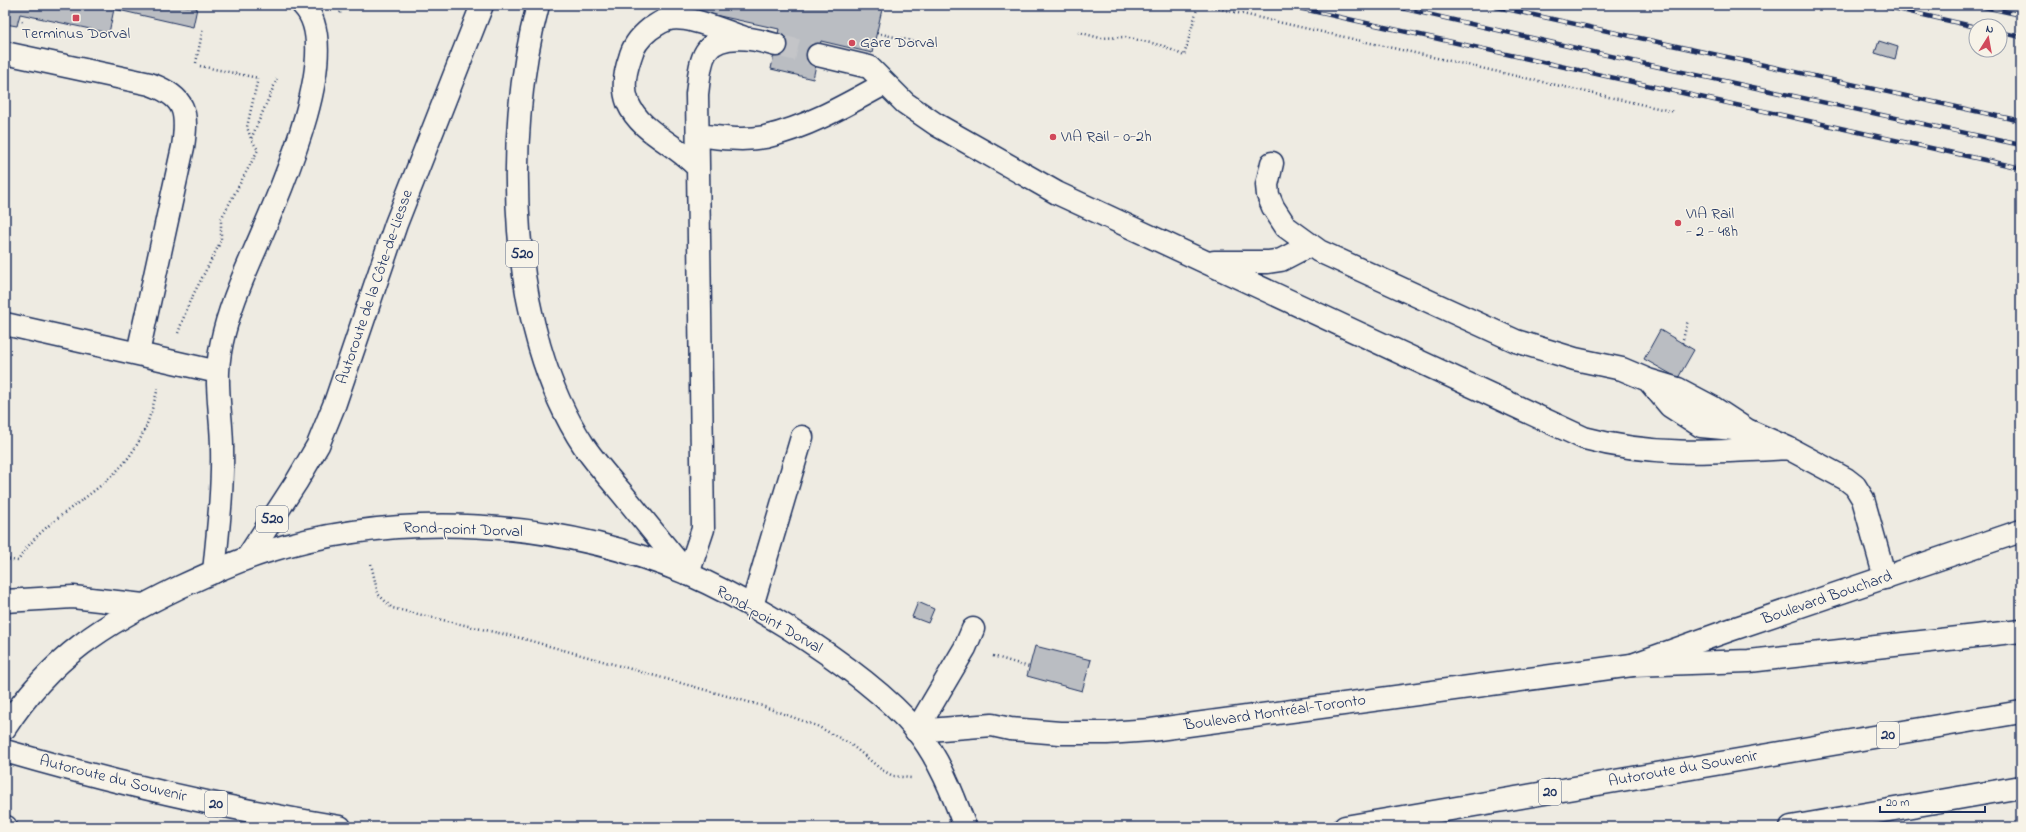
<svg xmlns="http://www.w3.org/2000/svg" width="2026" height="832" font-family="'Indie Flower',sans-serif">
<rect width="100%" height="100%" fill="#eeebe2"/>
<filter id="ink" filterUnits="userSpaceOnUse"><feTurbulence type="fractalNoise" baseFrequency=".025" numOctaves="2"/><feDisplacementMap in="SourceGraphic" scale="8" xChannelSelector="R" yChannelSelector="G"/><feConvolveMatrix kernelMatrix="1 2 1 2 8 2 1 2 1" color-interpolation-filters="sRGB"/></filter>
<g filter="url(#ink)">
<!-- building -->
<path fill="#babdc2" stroke="#1b2f5e" d="M5,5H181L197,8L193,27L114,9L109,33L20,14L17,26L5,24Z
M669,5H883L872,53L821,41L813,79L771,69L779,29Z
M1879,41L1898,47L1895,59L1875,53Z
M1660,330L1694,350L1678,378L1644,359Z
M918,602L934,609L928,623L912,617Z
M1035,646L1091,660L1082,691L1027,676Z"/>
<g fill="none" stroke-linecap="round" stroke-linejoin="round">
<!-- minor-tunnel -->
<path stroke="#c4c5c8" stroke-width="22" stroke-dasharray="22 11" stroke-linecap="butt" d="M776,45L818,55"/>
<defs>
<path id="minor" d="M5,53L150,84C186,97 188,112 183,147L138,353
M818,55L869,67L905,103L937,125L1057,193L1584,438C1654,457 1717,452 1788,448
M698,135C720,138 743,141 765,137C808,127 846,105 884,84
M1272,163L1267,185L1268,195L1273,207L1286,227L1319,251L1516,341L1575,359L1622,369L1648,380L1678,389L1712,407L1747,430L1788,448L1846,479L1855,486L1863,499L1885,578
M698,168C677,144 641,133 628,103C622,88 625,72 630,58C633,45 640,37 650,29C655,26 660,22 666,20C685,13 723,31 742,37
M1214,262H1268L1281,260L1310,245
M5,324L218,372
M1648,380L1670,406L1701,426L1744,430
M214,572C218,531 223,489 222,448C222,423 217,397 218,372C219,343 229,312 240,285C262,229 351,54 303,5
M688,574L703,529L697,94C699,81 699,63 706,52C720,31 756,39 776,45
M752,606L802,437
M916,731L965,648L973,629"/>
<path id="major" d="M5,601L73,597L143,605
M5,728C51,657 105,623 180,587C208,574 236,561 265,552C401,510 555,519 686,573C720,588 755,607 787,627C828,653 885,693 916,730C939,758 953,794 965,827
M916,731L992,725L1010,729L1060,733H1107L1151,730L1632,665L1730,630L2021,531"/>
<path id="highway" d="M538,5C503,135 507,330 584,446C595,462 608,477 621,492C643,519 665,547 688,574
M247,558L297,481L318,445L335,403L396,224L482,5
M1632,665L1749,661L2021,631
M5,751C115,783 227,809 340,827
M5,827H6
M1345,827L2021,712
M1791,827L2021,787"/>
</defs>
<!-- minor casing -->
<use href="#minor" stroke="#1b2f5e" stroke-width="25"/>
<!-- major casing -->
<use href="#major" stroke="#1b2f5e" stroke-width="25"/>
<!-- highway casing -->
<use href="#highway" stroke="#1b2f5e" stroke-width="25"/>
<!-- path -->
<path stroke="#1b2f5e" stroke-width="2.5" stroke-dasharray="1 3" stroke-linecap="butt" d="M1203,5L1675,112
M340,13L345,5
M18,20L25,22
M1078,32L1100,38L1125,37L1164,46L1184,56L1198,5
M877,33L938,47
M196,63L203,28
M200,66L258,78L247,127L251,139
M178,333L189,303L221,241V219L258,150L251,139L277,79
M1682,343L1688,320
M5,559L18,561C45,514 104,496 133,451C146,432 152,410 158,388
M371,564L378,594L392,608L524,639L759,705L817,726L849,743L882,770L893,776L911,778
M993,656L1029,667"/>
<!-- minor -->
<use href="#minor" stroke="#f7f3e8" stroke-width="22"/>
<!-- major -->
<use href="#major" stroke="#f7f3e8" stroke-width="22"/>
<!-- highway -->
<use href="#highway" stroke="#f7f3e8" stroke-width="22"/>
<defs>
<path id="rail" d="M1285,5L2021,168
M1388,5L1659,67L2021,145
M1488,5L2021,121
M1880,5L1976,27
M1975,5L2021,15
M2000,32L2021,37"/>
</defs>
<!-- rail casing -->
<use href="#rail" stroke="#1b2f5e" stroke-width="4.5"/>
<!-- rail -->
<use href="#rail" stroke="#f7f3e8" stroke-width="3" stroke-dasharray="9" stroke-linecap="butt"/>
</g>
</g>
<!-- markers -->
<g fill="#d1495b" stroke="#f7f3e8" stroke-width="1.5">
<rect x="72" y="14" width="8" height="8" rx="2"/>
<circle cx="852" cy="43" r="4"/>
<circle cx="1053" cy="137" r="4"/>
<circle cx="1678" cy="223" r="4"/>
</g>
<g text-anchor="middle" dominant-baseline="central" stroke-width="3" stroke-linejoin="round" paint-order="stroke">
<!-- shield labels -->
<g fill="#f7f3e8" stroke="#5d6a87" stroke-width="1">
<rect x="506" y="241" width="32" height="26" rx="3"/>
<rect x="256" y="506" width="32" height="26" rx="3"/>
<rect x="1877" y="722" width="22" height="26" rx="3"/>
<rect x="1539" y="779" width="22" height="26" rx="3"/>
<rect x="205" y="791" width="22" height="26" rx="3"/>
</g>
<g font-size="15" font-weight="bold" fill="#1b2f5e">
<text x="522" y="254">520</text>
<text x="272" y="519">520</text>
<text x="1888" y="735">20</text>
<text x="1550" y="792">20</text>
<text x="216" y="804">20</text>
</g>
<!-- poi labels -->
<g font-size="16" fill="#1b2f5e" stroke="#f7f3e8" text-anchor="start">
<text x="76" y="34" text-anchor="middle">Terminus Dorval</text>
<text x="860" y="43">Gare Dorval</text>
<text x="1061" y="137">VIA Rail - 0-2h</text>
<text x="1686" y="214">VIA Rail<tspan x="1686" dy="18">- 2 - 48h</tspan></text>
</g>
<!-- street labels -->
<g font-size="16" fill="#1b2f5e" stroke="#f7f3e8">
<text transform="translate(375 287) rotate(-71)">Autoroute de la Côte-de-Liesse</text>
<text transform="translate(463 530) rotate(2)">Rond-point Dorval</text>
<text transform="translate(1827 598) rotate(-19)">Boulevard Bouchard</text>
<text transform="translate(769 620) rotate(30)">Rond-point Dorval</text>
<text transform="translate(1275 713) rotate(-8)">Boulevard Montréal-Toronto</text>
<text transform="translate(1683 769) rotate(-10)">Autoroute du Souvenir</text>
<text transform="translate(113 779) rotate(14)">Autoroute du Souvenir</text>
</g>
</g>
<!-- margin -->
<rect width="2026" height="832" fill="none" stroke="#f7f3e8" stroke-width="20"/>
<rect x="10" y="10" width="2006" height="812" fill="none" stroke="#1b2f5e" stroke-width="1.5" filter="url(#ink)"/>
<!-- north arrow -->
<g transform="translate(1988 38) rotate(11)"><circle r="19" fill="#f7f3e8" stroke="#9fa5b1"/>
<path d="M0-3L7 15L0 10L-7 15Z" fill="#d1495b"/>
<text y="-6" font-size="11" font-weight="bold" text-anchor="middle" fill="#1b2f5e">N</text>
</g>
<!-- scale -->
<path d="M1880 806v6h105v-6" fill="none" stroke="#1b2f5e" stroke-width="2"/>
<text x="1886" y="806" font-size="12" fill="#1b2f5e" stroke="#f7f3e8" stroke-width="3" paint-order="stroke">20 m</text>
</svg>
